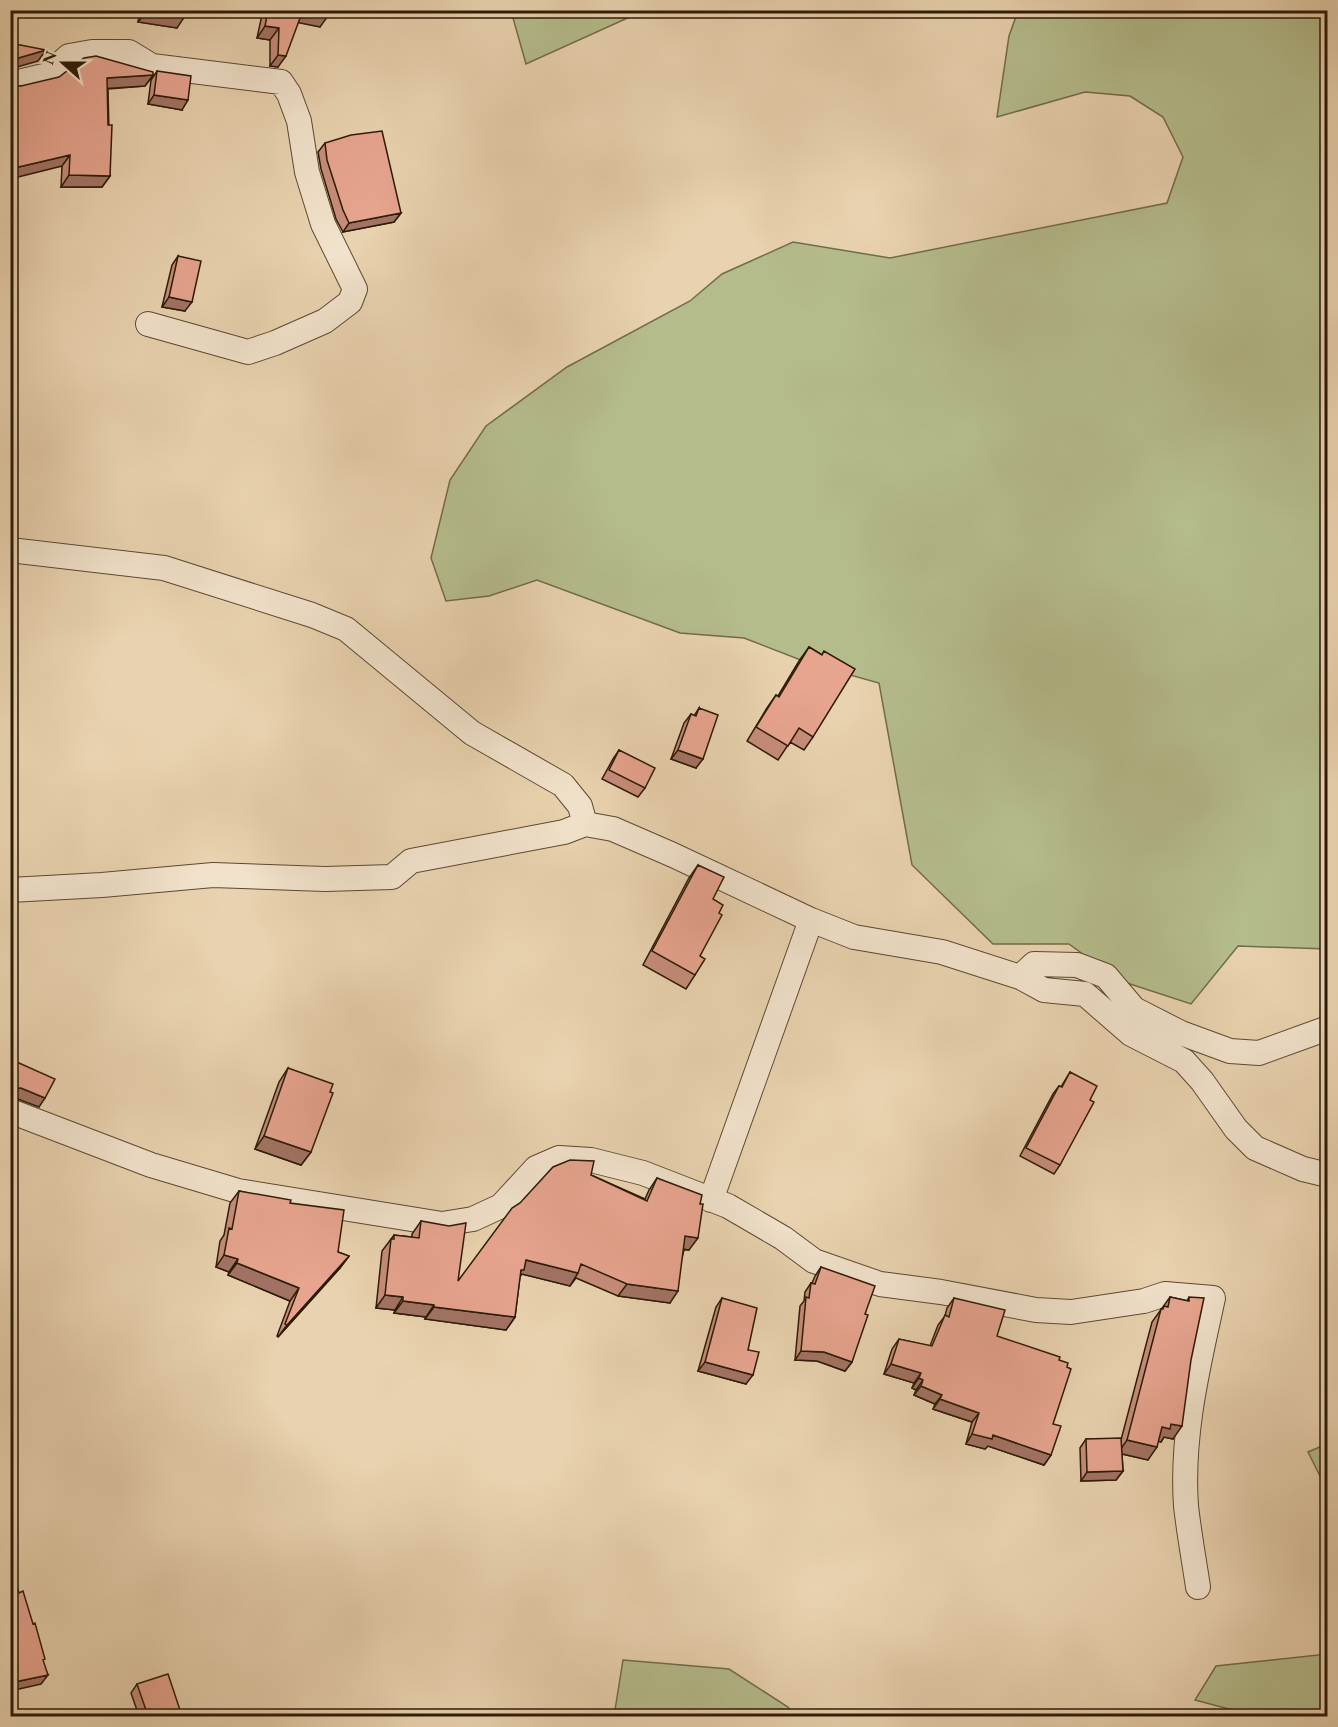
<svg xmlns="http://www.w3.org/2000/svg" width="1338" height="1727" font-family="'EB Garamond',serif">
<rect width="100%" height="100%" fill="#e9d2af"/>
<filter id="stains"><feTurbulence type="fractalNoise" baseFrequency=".00333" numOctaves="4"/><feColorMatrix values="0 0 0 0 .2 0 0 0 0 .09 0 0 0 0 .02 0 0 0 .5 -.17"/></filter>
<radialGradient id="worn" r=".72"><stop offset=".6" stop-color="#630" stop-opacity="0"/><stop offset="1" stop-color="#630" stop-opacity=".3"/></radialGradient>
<!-- green -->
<path fill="#b5bc8c" stroke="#716c49" stroke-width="1.5" d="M511,11V10L643,11L526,64Z
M1018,11H1327V949L1238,946L1191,1004L1118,980L1069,944H993L912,865L879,683L811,664L744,638L680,633L537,580L489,596L446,601L431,558L450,480L486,426L567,367L690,301L722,274L793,242L890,258L1167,203L1183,157L1163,117L1130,96L1085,92L997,117L1009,36Z
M1327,1444V1490L1308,1452Z
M1327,1654V1716H1255L1195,1700L1216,1666Z
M623,1660L729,1669L788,1707L796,1716H614Z"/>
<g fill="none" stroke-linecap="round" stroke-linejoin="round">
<defs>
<path id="minor" d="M10,84L48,75L69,56L92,52H129L152,66L281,82L289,94L299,121L307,172L323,224L355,289L350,302L325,321L275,343L248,352L148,324
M10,550L164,568L312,615L346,629L472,733L563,785L580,806L585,824L613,829L673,855L811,920L854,937L942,952L1020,977L1044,990L1085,994L1131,1034L1184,1061L1202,1081L1236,1129L1255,1148L1303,1169L1328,1175
M10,890L102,885L213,875L325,879L392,877L411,861L564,832L585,824
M1020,977L1034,964L1077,965L1106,976L1134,1009L1181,1033L1230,1051L1259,1053L1328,1028
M10,1111L151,1165L238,1191L442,1224L473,1219L501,1206L536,1168L559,1158L591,1160L643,1173L728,1206L783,1238L814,1261L880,1284L941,1292L1036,1310L1071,1312L1144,1301L1165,1294L1213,1298C1198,1367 1181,1435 1186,1506C1189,1533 1194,1560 1198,1587
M711,1200L811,920"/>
</defs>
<!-- minor casing -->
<use href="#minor" stroke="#5c4930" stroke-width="26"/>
<!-- minor -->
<use href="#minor" stroke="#f1e2cb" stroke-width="24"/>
</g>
<!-- wall -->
<path fill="#c78d7b" stroke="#2d1b06" stroke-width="1.5" d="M132,10H186L177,28L138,22L139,17L131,16Z
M263,10H329L320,27L298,22L278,67L270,66V40L257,38Z
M157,71L182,110L148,104L151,80Z
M153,75L145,86L108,89L110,176L102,187H61L62,166L13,86H21Z
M325,143L401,213L394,222L343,232L336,219L321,169L318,152Z
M178,256L185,311L162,307L172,265Z
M809,647L822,655L824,651L813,737L804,750L790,742L778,760L747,741L767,708L776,695L778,696L799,661Z
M699,708L696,768L671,759L684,723L691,714L694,716Z
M619,750L645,788L638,797L602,779L613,759Z
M698,865L719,913L700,956L695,975L686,989L643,965L689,878Z
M288,1068L311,1152L301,1165L255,1149L279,1082Z
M1070,1072L1090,1100L1060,1165L1054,1174L1020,1156L1053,1094L1059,1086L1061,1087Z
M591,1175L645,1199L649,1190L657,1178L700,1204L689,1250H684L670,1303L618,1296L576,1278L570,1286L522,1274L520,1276L515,1317L506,1330L425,1319L426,1317L394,1313L395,1310L376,1308L382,1251L394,1235L412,1237V1234L421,1221L458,1281Z
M239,1191L290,1203L338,1252L349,1256L340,1268L278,1337L277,1336L290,1301L228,1275L229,1272L216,1267L220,1241L224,1235L230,1203Z
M821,1267L865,1314L852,1362L845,1371L817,1361L795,1360L800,1306L804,1301L805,1292L811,1283H812L815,1276Z
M1170,1297L1187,1301L1189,1297L1173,1439L1164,1437L1161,1442L1158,1441L1148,1460L1122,1454L1123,1471L1116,1480L1081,1481L1080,1448L1086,1439L1121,1440L1152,1322Z
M722,1298L748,1350L746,1384L698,1371L716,1307Z
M954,1298L997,1336L1053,1424L1051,1455L1044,1465L988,1446L985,1449L966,1444L972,1422L933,1409L935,1404L914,1395L916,1390L912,1388L914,1383L884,1374L892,1349L899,1339L930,1346L938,1325L945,1316L947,1308Z
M137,1684L182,1716H139L131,1693Z"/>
<!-- shaded-wall -->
<path fill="#a27364" stroke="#2d1b06" stroke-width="1.5" d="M135,10H144L139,17L131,16Z
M303,10H306L328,16L320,27L295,22Z
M147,11L185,16L177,28L138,22Z
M265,26L279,28L270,40L257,38Z
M46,50L38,61L10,69V61L15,59Z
M278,55L286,56L278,67L270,66Z
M153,75L145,86L99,89L107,78Z
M154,95L188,100L182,110L148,104Z
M70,155L62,166L10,179V169Z
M69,175L110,176L102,187H61Z
M401,213L394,222L343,232L349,223Z
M169,297L192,302L185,311L162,307Z
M678,750L703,759L696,768L671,759Z
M21,1088L45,1098L39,1107L15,1098H10V1090Z
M264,1136L311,1152L301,1165L255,1149Z
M685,1236L698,1238L689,1250L677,1248Z
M224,1255L238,1259L229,1272L216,1267Z
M349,1256L340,1268L278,1337L287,1325Z
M526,1260L578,1273L570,1286L522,1274L516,1282Z
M237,1263L299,1288L290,1301L228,1275Z
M627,1284L678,1291L670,1303L618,1296Z
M385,1295L403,1297L395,1310L376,1308Z
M403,1301L434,1305L426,1317L394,1313Z
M434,1307L515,1317L506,1330L425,1319Z
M801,1351L824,1352L852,1362L845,1371L817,1361L795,1360Z
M705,1362L753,1375L746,1384L698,1371Z
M891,1364L921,1373L914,1383L884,1374Z
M919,1378L923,1380L916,1390L912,1388Z
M921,1386L942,1395L935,1404L914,1395Z
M940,1399L979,1413L972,1422L933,1409Z
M1171,1424L1182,1426L1173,1439L1164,1437L1161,1442L1153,1440L1162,1427Z
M972,1434L993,1435L1051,1455L1044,1465L988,1446L985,1449L966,1444Z
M1127,1440L1157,1447L1148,1460L1118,1453Z
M1123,1471L1116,1480L1081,1481L1087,1472Z
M48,1675L41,1684L10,1691V1683Z"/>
<!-- building -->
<path fill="#e7a48f" stroke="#2d1b06" stroke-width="1.5" d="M147,10H186L185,16Z
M268,10H303L286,56L278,55L279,28L265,26Z
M306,10H329L328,16Z
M10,43L46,50L15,59L10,61Z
M96,56L153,72V75L107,78L108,125H112L110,176L69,175L70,155L10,169V84L13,86H21L59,77L84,58Z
M157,71L191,76L188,100L154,95Z
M382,131L401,213L349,223L343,210L327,160L325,143L351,135Z
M178,256L201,261L192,302L169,297Z
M809,647L822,655L824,651L855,669L813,737L799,728L788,746L756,727L776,695L779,697Z
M699,708L718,715L703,759L678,750L691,714L696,716Z
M619,750L655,768L645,788L609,770Z
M698,865L724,877L713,899L723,905L719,913L722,915L700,956L705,959L695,975L652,951Z
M10,1059L55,1079L45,1098L21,1088L10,1089Z
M288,1068L333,1084L330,1092L333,1093L311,1152L264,1136Z
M1070,1072L1097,1086L1090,1100L1094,1102L1060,1165L1026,1148L1059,1086L1062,1087Z
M570,1160L594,1161L591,1175L647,1201L657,1178L702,1195L700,1204H703L698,1238L685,1236L678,1291L627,1284L581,1264L578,1273L526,1260L524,1270H521L515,1317L434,1307V1305L403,1301V1297L385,1295L391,1239H394V1235L419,1238L421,1221L449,1226L466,1223L458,1281L512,1208L520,1203L553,1167Z
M239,1191L291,1200L290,1203L344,1210L338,1252L349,1256L287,1325L285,1324L299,1288L237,1263L238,1259L224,1255L229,1228L232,1229Z
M821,1267L875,1286L865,1314L868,1315L852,1362L824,1352L801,1351L806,1297L809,1298L811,1283L815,1284Z
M1170,1297L1189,1301V1297L1204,1298L1191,1360L1182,1426L1171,1424L1170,1429L1162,1427L1157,1447L1127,1440L1161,1309H1163L1164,1306L1168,1307Z
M722,1298L757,1308L748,1350L759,1352L753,1375L705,1362Z
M954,1298L1005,1310L997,1336L1060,1357L1059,1360L1068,1363L1067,1367L1071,1369L1053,1424L1061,1426L1051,1455L993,1435L992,1439L972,1434L979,1413L940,1399L942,1395L921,1386L923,1380L919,1378L921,1373L891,1364L899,1339L932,1346L945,1315L949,1317Z
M1121,1438L1123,1471L1087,1472L1086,1439Z
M10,1563L19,1593L23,1591L33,1624L35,1623L45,1659L43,1660L48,1675L10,1683Z
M168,1674L182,1716H148L137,1684Z"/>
<!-- margin -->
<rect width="1338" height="1727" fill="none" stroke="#e9d2af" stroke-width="36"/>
<rect x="12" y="12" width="1314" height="1703" fill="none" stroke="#2d1b06" stroke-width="3"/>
<rect x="18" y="18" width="1302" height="1691" fill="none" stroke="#2d1b06" stroke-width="1.5"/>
<!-- north arrow -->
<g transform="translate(63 63) rotate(291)" stroke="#f1e2cb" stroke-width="4.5" paint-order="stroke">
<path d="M0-4.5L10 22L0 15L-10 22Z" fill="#2d1b06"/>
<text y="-9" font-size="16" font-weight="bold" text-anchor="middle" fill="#2d1b06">N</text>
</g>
<rect width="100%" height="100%" filter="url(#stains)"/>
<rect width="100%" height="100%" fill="url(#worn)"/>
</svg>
